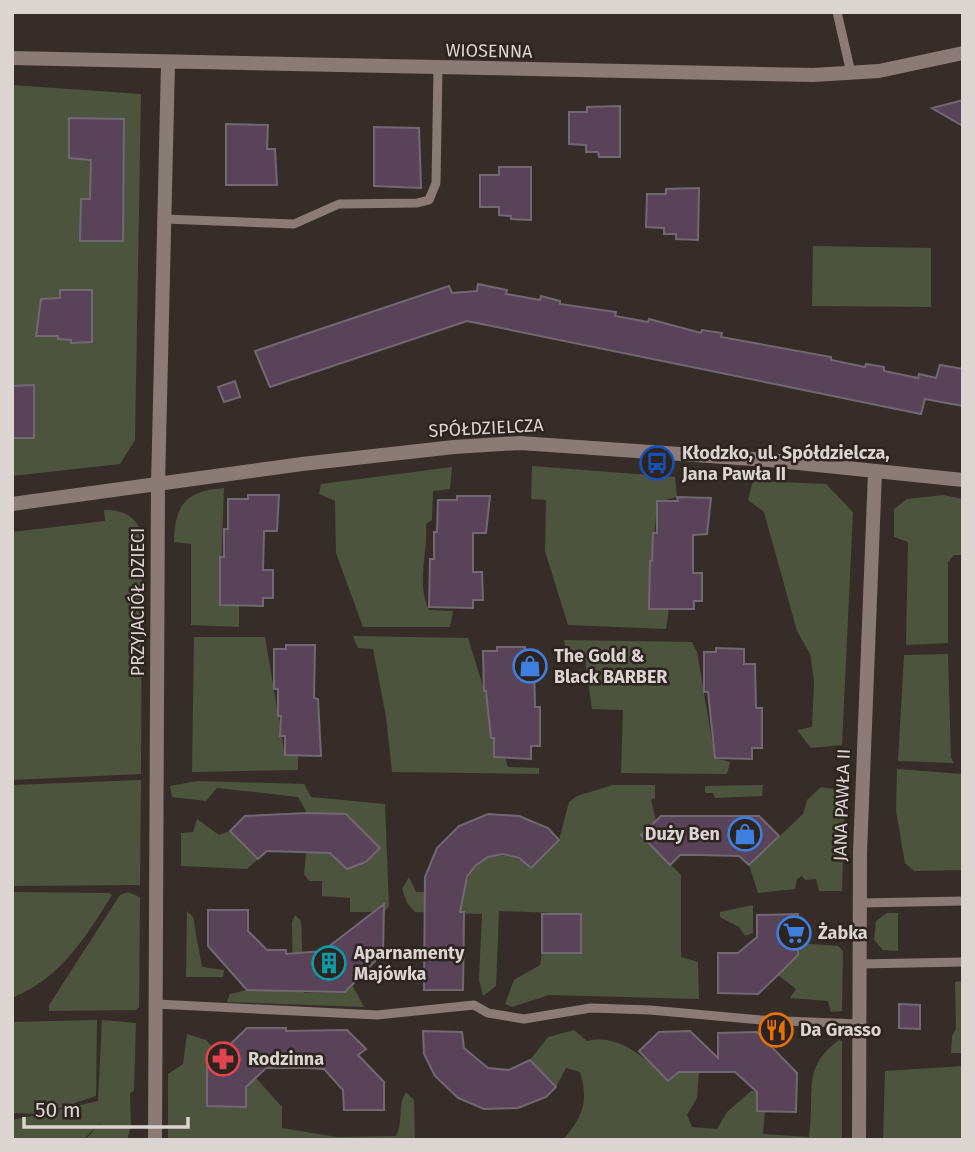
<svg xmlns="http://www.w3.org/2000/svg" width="975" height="1152" font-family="'Fira Sans',sans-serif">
<rect width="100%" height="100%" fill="#372d28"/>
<!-- green -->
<path fill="#4c543e" d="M12,85L141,94L135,440L120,464L12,476Z
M813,246L931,248V307L812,306Z
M532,466L675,477L677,497L657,502L649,609H669L666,629L568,625L545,551L546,500L531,499Z
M452,467L450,489L433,491L432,520L426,524C428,553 416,584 429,610L453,611L450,627H363L336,553L335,501L319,494L321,484Z
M753,481L826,484L853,512L842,745L811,748L797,730L812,727L814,681L810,654L797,631L764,512L748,500Z
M224,488L220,605H239V627L191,625V544L174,542C175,504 186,491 224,488Z
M943,495L963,499V555H954L948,562V643L906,645L908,542L894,537V509L907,499Z
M104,510C124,510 134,515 142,533L141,774L12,780V532L105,521Z
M353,636L468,638L508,767L539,768V774L392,772L386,717L373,649L358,648Z
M194,637H265L285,755L298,753V770L192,772Z
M564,640L692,642L697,652L715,758L730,762L727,774L621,773L623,710L592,709L585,659L567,654Z
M948,654L951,758L954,763L898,761L904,655Z
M897,769L963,774V870L914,871L905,863L896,811Z
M141,780L140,885L12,886V785Z
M198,781L304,784L311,797L385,804L389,906L384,912H350V898L322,896V881H309L304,874L306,853L330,852L347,869L366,862L380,849L347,814L307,813L298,797L217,788L206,801L172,797L170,786Z
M613,785H655V798L651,800L656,821L642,835L681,875V957L698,962L699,999L549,995L512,1007L505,1004L514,980L540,965L542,953H581V914L499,911L496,986L483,996L479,979L482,914L415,912L407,903L402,889L409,877L416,892H464C472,855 500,845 531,867L559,840L569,802L577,796Z
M763,785L762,796L715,798L713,793H705V786Z
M821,787L840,790L845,797L842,891H819L816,879L805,880L802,876L797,879L795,889L758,893L749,865L803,814L807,800Z
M197,819L219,835L230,831L258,859L247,869L181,866V833L193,832Z
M12,892L109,893L112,895C85,938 61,978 12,998Z
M128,892L140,897L139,1007L136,1010L49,1011V1005L120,895Z
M753,905V933L745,936L739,927L720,917V912Z
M187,911L193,917L202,967L224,970L223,977H186Z
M887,913H898V951L883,950L874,940L876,921Z
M295,915L301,921L304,993L345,992L352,985L364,1007L227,1002L230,994L247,990H293L292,922Z
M798,943L838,946L843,951L842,1011L831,1012L828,1001L790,998L796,989L778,975L798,955Z
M963,981V1053H951L952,1036L956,1029L955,982Z
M97,1020L96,1096L48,1112L98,1101L102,1020L136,1023L134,1090L130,1094L131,1127L127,1140H85L103,1120L85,1138L12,1140V1120L40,1114L12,1113V1022Z
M574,1030L587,1041C620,1033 647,1059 668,1081L679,1072L699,1071L697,1098L687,1115L692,1127L717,1129L727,1112L751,1091H757V1111H765L763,1134L809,1137C816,1093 800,1069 839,1040L842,1041V1140H563C583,1116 589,1102 580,1072L566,1068L556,1087L530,1060L548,1037Z
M187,1034L206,1040L220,1054L207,1067V1106L246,1107V1087L256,1078L282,1107V1128L337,1137L396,1136C404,1121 397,1106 406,1092L414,1100L415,1139L418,1140H168V1074L183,1064Z
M963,1066V1140H883L885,1071Z"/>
<!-- building -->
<path fill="#584359" stroke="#716871" stroke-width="2" d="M963,100V126L932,108Z
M620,106V157H599L598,152H586V145L569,144V112H587V107Z
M69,118L124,119L123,241H80L81,199H90L91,160L69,158Z
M226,124L268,125L267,149H275L277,185H226Z
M374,127L419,128L421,188L374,186Z
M499,167H531V220L511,219V216L499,215V207H480V175H499Z
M699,188L698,240L676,239V234H664V228L646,227L647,194H666V189Z
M478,284L507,290L506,294L540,300L541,296L560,301V304L616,312L615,316L648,322L649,319L701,333L702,330L722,333L721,337L831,357V360L865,367L866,364L884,367V371L918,378L919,374L936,378L940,365L963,369V406L925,399L921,414L467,321L270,387L255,351L449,286L452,293L477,291Z
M60,290H92V342L71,343V340L58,339V336H36L41,299L60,298Z
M235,381L240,397L224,402L218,387Z
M34,385V438H12V386Z
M248,495H279L277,531H264L263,570H273V598H263V606L220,605V557H224V529H228V499H248Z
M457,496H490L486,533H473V572H482L483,600H473V608L429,607L430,559H434V532H437L438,500H457Z
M677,497L711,498L707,534L693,535V573H702V601H694V609H649L650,561H652L653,533H657V501H678Z
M286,645H315L314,698L318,699L321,756L285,755V736H280L281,716H278V689H274V649H286Z
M497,647H525V663L534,662L535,707H540V746H531V759L494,757V738H491L486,691H484L483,651H497Z
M716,648L744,649V664H755L756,708H762V748H752V759L715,758L708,692H704V652H716Z
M307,813L346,814L380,848L366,862L347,869L330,853L267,851L258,859L230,831L245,816Z
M488,814L519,816L548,828L559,840L531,868L519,858L503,854L488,857L475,866L467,877L460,912H464L463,990H424L425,877L437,848L459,826Z
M661,816H759L779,836L749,865L739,856L700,855H680L670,865L641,835Z
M384,904L383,953L345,992L247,990L208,946V910H248V931L267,950H286V954L323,951Z
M542,914H581V953H542Z
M798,914V955L778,975L758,994L718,993V953H738L757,937V915Z
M899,1004L920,1005V1029L899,1028Z
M247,1028H286V1031L347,1030L366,1049L358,1055L384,1082V1110H344L343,1090L324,1069L306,1068H266L246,1087V1107L207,1106V1067Z
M423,1031L462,1032L464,1048L488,1068L509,1070L530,1060L556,1087L546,1097L518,1108L484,1109L458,1098L435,1076L424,1054Z
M690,1031L718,1058V1033L757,1032L797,1073L796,1112L757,1111V1092L735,1072H679L668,1081L639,1051L659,1032Z"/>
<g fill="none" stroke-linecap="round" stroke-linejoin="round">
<!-- lane -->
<path stroke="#8a7b76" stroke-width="9" d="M837,12L851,73
M164,219L294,224L339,204L417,203L429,200L436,183L438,69
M860,903L963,901
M859,964L963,962
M156,1004L377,1015L474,1005L488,1013L524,1019L591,1008L650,1010L761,1020L859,1024"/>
<!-- street -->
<path stroke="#8a7b76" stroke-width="14" d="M12,58L813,75L879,71L963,53
M12,504L302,464L454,447L520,443L769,460L963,480
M155,1140L158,485L168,64
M859,1140L860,852L875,472"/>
</g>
<!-- icons -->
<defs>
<symbol id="bus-ring" viewBox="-11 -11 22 22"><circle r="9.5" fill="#2d231f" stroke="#1a4fb4" stroke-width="1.5"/><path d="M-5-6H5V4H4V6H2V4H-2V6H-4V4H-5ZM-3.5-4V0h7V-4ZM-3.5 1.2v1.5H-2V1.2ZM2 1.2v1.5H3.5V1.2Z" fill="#1a4fb4"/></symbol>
<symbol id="shop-ring" viewBox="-11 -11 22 22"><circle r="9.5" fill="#2d231f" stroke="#3f7fe0" stroke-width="1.5"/><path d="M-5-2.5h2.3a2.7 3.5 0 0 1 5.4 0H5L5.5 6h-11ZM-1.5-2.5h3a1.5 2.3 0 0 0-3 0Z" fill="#3f7fe0"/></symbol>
<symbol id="supermarket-ring" viewBox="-11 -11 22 22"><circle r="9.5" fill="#2d231f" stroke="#3f7fe0" stroke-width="1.5"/><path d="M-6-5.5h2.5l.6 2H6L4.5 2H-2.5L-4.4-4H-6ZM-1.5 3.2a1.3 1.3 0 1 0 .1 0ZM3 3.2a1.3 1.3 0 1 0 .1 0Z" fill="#3f7fe0"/></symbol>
<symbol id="building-ring" viewBox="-11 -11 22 22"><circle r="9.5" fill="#2d231f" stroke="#0f9aa8" stroke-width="1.5"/><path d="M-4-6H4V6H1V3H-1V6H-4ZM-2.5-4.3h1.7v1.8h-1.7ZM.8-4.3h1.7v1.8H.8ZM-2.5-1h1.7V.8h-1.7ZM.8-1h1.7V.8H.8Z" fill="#0f9aa8"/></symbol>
<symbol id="restaurant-ring" viewBox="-11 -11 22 22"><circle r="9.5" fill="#2d231f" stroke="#e8710a" stroke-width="1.5"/><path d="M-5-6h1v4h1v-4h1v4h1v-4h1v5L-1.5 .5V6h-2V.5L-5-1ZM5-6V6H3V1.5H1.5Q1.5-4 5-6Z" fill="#e8710a"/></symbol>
<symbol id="pharmacy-ring" viewBox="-11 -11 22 22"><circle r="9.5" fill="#2d231f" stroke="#e0444e" stroke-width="1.5"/><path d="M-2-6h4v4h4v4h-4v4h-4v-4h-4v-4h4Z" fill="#e0444e"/></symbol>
</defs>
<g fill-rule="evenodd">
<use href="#bus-ring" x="638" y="444" width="38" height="38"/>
<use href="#shop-ring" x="511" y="647" width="38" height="38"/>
<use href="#shop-ring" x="726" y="815" width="38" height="38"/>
<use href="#supermarket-ring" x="775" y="914" width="38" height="38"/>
<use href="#building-ring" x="310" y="944" width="38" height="38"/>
<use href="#restaurant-ring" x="757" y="1011" width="38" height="38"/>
<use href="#pharmacy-ring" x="204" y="1040" width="38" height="38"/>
</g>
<g text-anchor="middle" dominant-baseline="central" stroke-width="5" stroke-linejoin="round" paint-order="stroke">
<!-- street labels -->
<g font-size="18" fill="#dbd4d1" stroke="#2d231f">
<text transform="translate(489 51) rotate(1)">WIOSENNA</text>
<text transform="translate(486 428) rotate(-3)">SPÓŁDZIELCZA</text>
<text transform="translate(138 602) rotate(-90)">PRZYJACIÓŁ DZIECI</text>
<text transform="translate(842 805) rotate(-88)">JANA PAWŁA II</text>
</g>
<!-- poi labels -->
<g font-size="18" font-weight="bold" fill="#dbd4d1" stroke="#2d231f" text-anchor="start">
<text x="682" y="453">Kłodzko, ul. Spółdzielcza,<tspan x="682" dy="21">Jana Pawła II</tspan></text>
<text x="554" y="656">The Gold &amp;<tspan x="554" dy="21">Black BARBER</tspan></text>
<text x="720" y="834" text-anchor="end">Duży Ben</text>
<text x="818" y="933">Żabka</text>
<text x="354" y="953">Aparnamenty<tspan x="354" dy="21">Majówka</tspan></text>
<text x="800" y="1030">Da Grasso</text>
<text x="248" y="1059">Rodzinna</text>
</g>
</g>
<!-- border -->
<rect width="975" height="1152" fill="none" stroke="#dbd4d1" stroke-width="28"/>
<!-- scale -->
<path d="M24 1117v10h164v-10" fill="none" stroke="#dbd4d1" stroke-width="3.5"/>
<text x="35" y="1117" font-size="21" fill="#dbd4d1" stroke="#2d231f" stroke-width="5" paint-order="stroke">50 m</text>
</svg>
